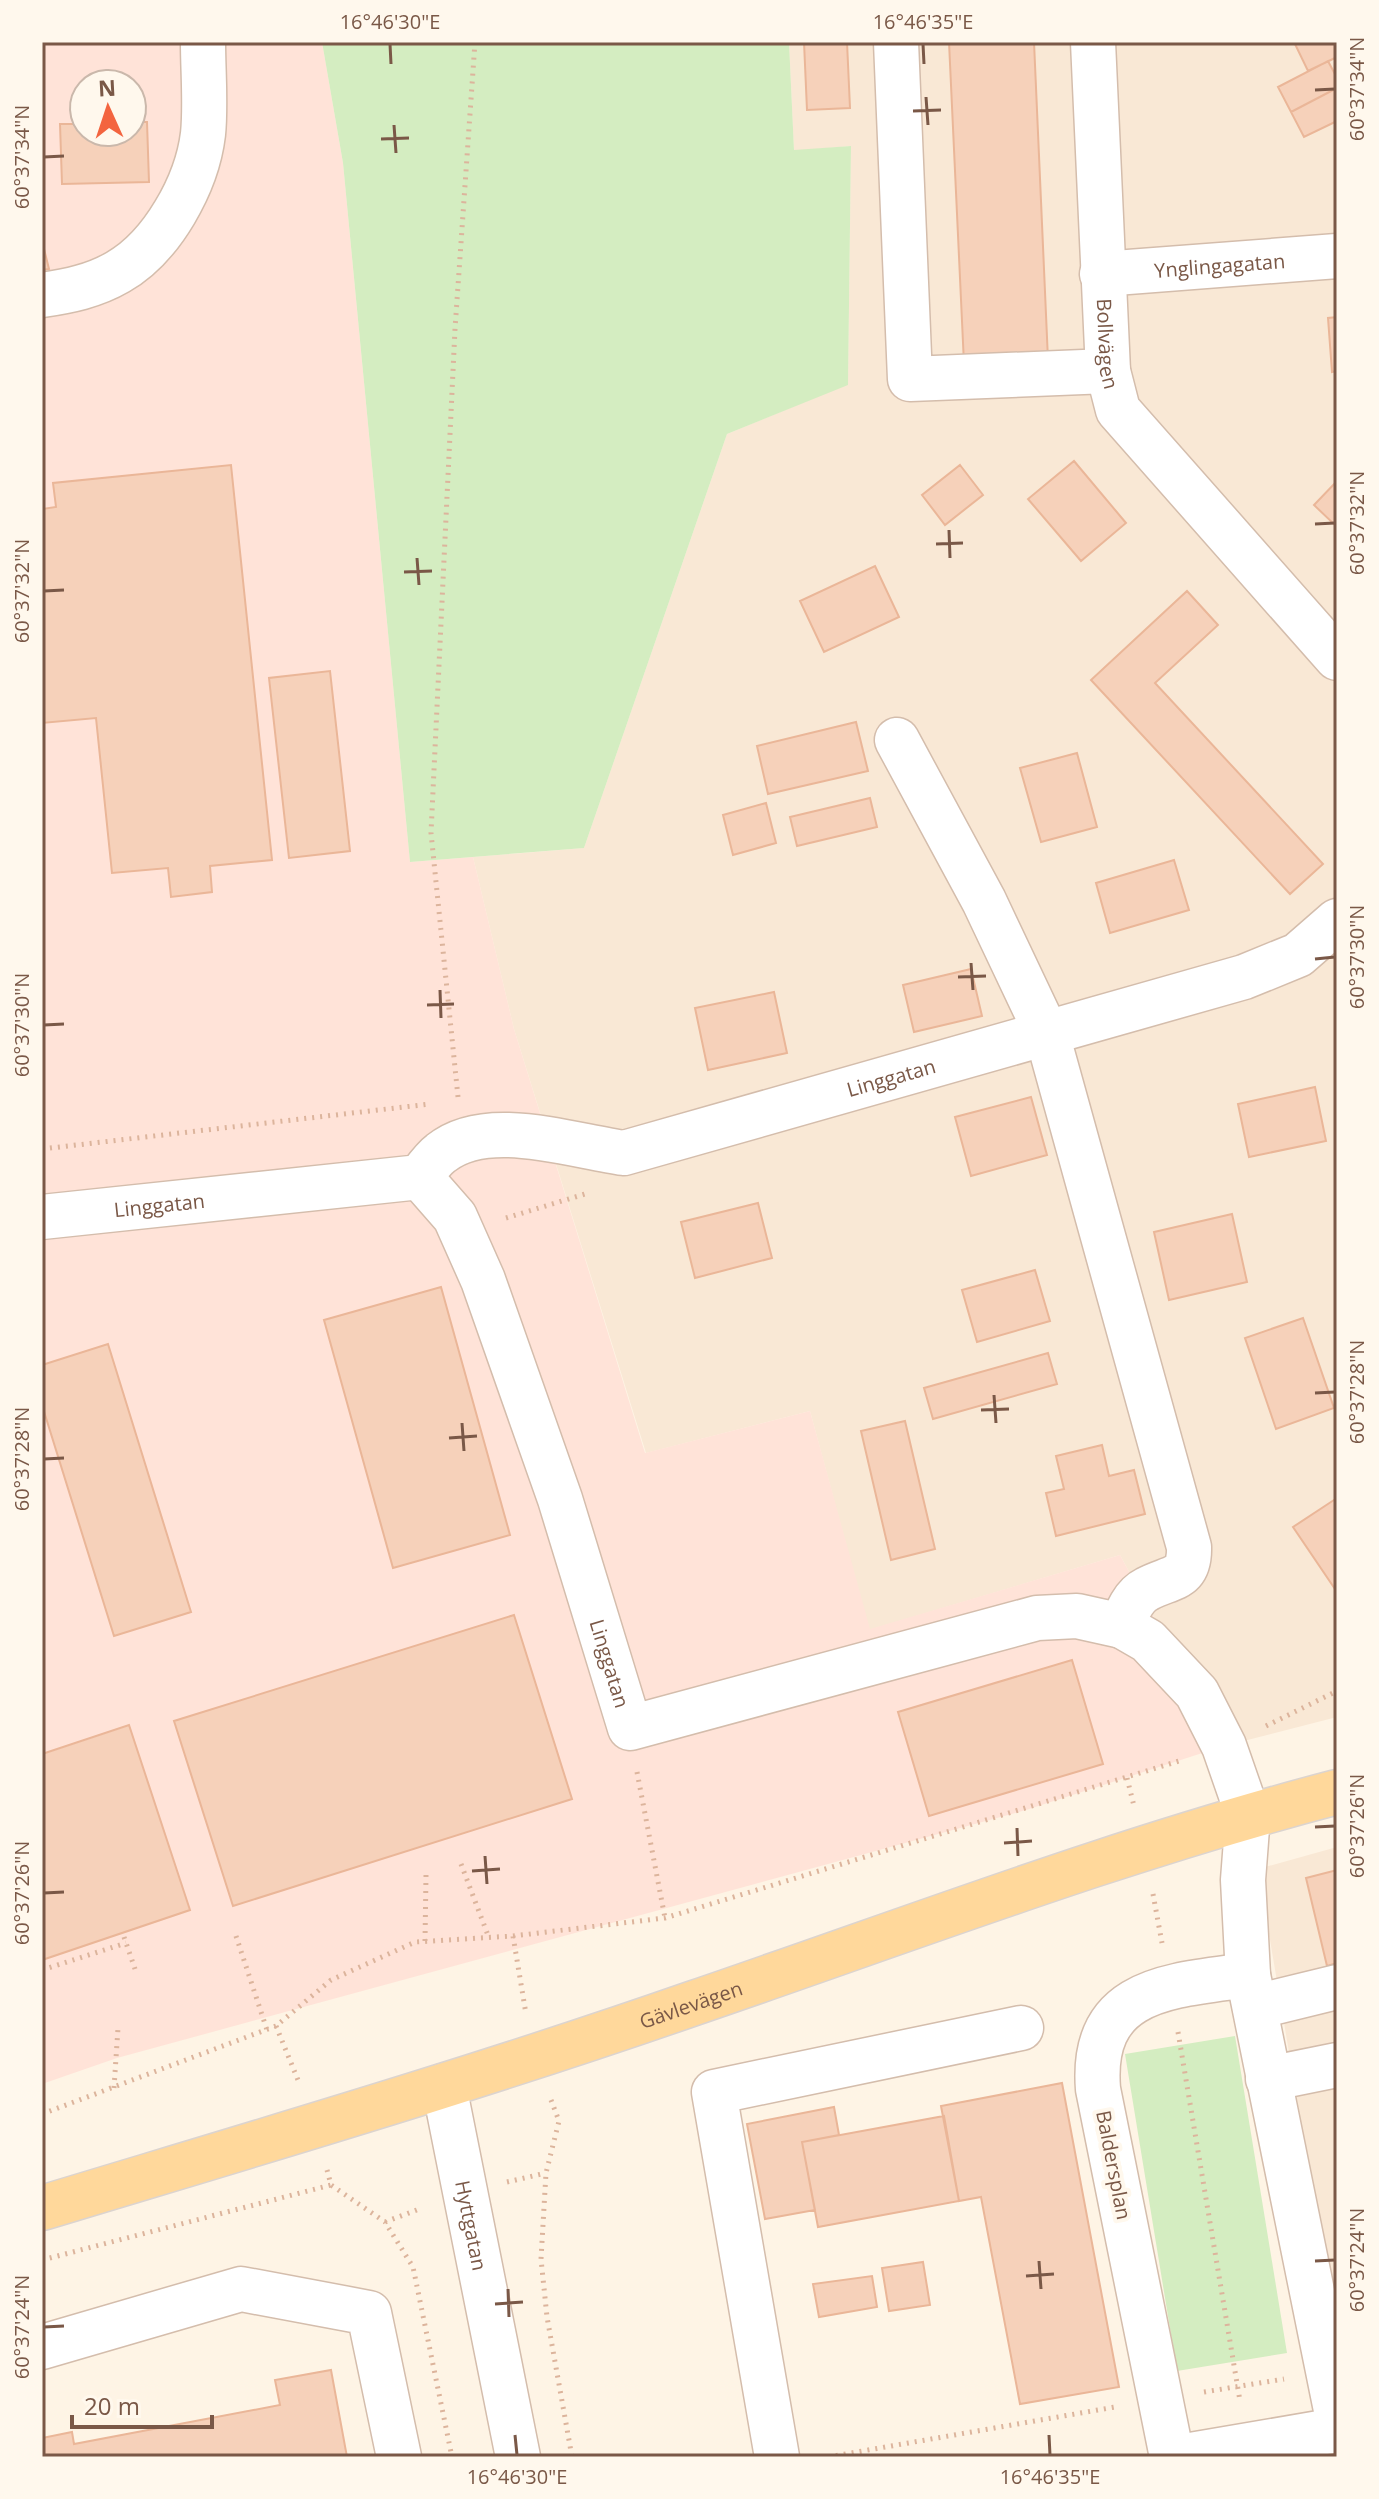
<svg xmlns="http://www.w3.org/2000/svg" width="1379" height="2499" font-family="'Open Sans',sans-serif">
<rect width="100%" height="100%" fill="#fef4e5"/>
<!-- residential -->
<path fill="#f9e8d5" d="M789,42H1337V1717L1224,1746L1120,1555L869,1630L810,1411L646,1453L514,1029L473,857L584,848L727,434L848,384L851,146L794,151Z
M1337,1847V2336L1258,1869Z"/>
<!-- commercial -->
<path fill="#ffe3d8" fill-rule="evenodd" d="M42,42H322L343,163L410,862L473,857L514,1029L645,1453L810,1411L870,1629L1120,1555L1224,1746L1026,1810L117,2058L42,2084ZM84,84H132V132H84Z"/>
<!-- green -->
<path fill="#d4edc1" d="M322,42H789L794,150L851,146L848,385L727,434L584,848L410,862L343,163Z
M1235,2036L1287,2353L1177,2371L1125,2054Z"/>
<!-- building -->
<path fill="#f6d1ba" stroke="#eab698" stroke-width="2" d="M804,42H847L850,108L807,110Z
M949,42H1034L1048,360L964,364Z
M1294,42H1337V57L1308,71Z
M1328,61L1337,78V88L1291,112L1278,87Z
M1337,88V121L1304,137L1291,112Z
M132,122H147L149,182L62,184L60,124H84V132H132Z
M42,241L49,269L42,270Z
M1337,317V371L1332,372L1328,318Z
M1074,461L1126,523L1081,561L1028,499Z
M231,465L272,860L210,866L212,892L171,897L168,868L112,873L96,718L42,723V509L56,507L53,483Z
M960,465L983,495L945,525L922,495Z
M1337,481V527L1314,505Z
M875,566L899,617L824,652L800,601Z
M1187,591L1218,625L1155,683L1323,864L1290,894L1091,680Z
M330,671L350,851L289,858L269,678Z
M856,722L868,771L768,794L757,746Z
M1077,753L1097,827L1041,842L1020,768Z
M870,798L877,827L797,846L790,817Z
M766,803L776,843L733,855L723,815Z
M1174,860L1189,910L1110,933L1096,883Z
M971,969L982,1016L914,1032L903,985Z
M774,992L787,1053L708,1070L695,1008Z
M1315,1087L1326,1141L1249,1157L1238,1104Z
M1031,1097L1047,1155L971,1176L955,1117Z
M758,1203L772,1258L695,1278L681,1222Z
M1232,1214L1247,1282L1169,1300L1154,1232Z
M1035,1270L1050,1321L977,1342L962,1290Z
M441,1287L510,1535L393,1568L324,1320Z
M1303,1318L1334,1408L1276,1429L1245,1338Z
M108,1344L191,1612L114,1636L42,1405V1365Z
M1048,1353L1057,1384L933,1419L924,1388Z
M905,1421L935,1549L891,1560L861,1431Z
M1102,1445L1109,1476L1134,1470L1145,1514L1056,1536L1046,1493L1064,1489L1056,1456Z
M1337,1498V1592L1293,1527Z
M514,1615L572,1799L233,1906L174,1721Z
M1072,1660L1103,1764L929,1816L898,1712Z
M129,1725L190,1910L42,1960V1754Z
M1337,1870V1963L1327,1966L1306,1878Z
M1062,2083L1119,2387L1020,2404L981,2197L959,2201L941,2106Z
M834,2107L839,2135L802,2142L815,2210L765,2219L747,2124Z
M944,2116L959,2201L818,2227L802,2142Z
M923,2262L930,2305L889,2311L882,2268Z
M872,2276L877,2307L819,2317L813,2284Z
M331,2370L347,2457H42V2438L72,2432L74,2444L280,2405L275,2380Z"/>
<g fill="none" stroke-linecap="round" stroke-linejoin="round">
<defs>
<g id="minor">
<path d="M896,42L910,379L1108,371"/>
<path id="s1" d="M1093,42L1108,371L1118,410L1337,658"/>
<path id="s2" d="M1102,274L1337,256"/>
<path d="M42,295C69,291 94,286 118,272C162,247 197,184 203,134C206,105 203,72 203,42"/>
<path d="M897,740L984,901L1047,1034L1189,1547C1190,1581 1171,1576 1147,1589C1133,1596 1127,1612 1122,1626L1148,1641L1197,1693L1224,1746L1248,1815L1243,1880L1248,1975L1337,2415"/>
<path id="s3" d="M420,1177L455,1217L483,1280L560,1499L630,1728L1037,1618L1077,1616L1122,1626"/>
<path id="s4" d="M42,1217L420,1177C426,1169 433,1159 441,1153C487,1116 572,1146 624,1153L1244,977L1298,955L1337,921"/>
<path d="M1255,2007L1337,1987"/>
<path d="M1268,2079L1337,2065"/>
<path id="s5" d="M444,2086L518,2457"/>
<path d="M42,2347L241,2289L369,2313L399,2457"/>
<path d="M777,2457L714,2092L1021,2028"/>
<path d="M1172,2457L1098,2089C1090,1987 1171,1986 1248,1975"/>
<path d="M1179,2457L1337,2430"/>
</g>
<g id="major">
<path id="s6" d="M42,2208C260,2142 479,2078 694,2003C908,1930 1119,1849 1337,1792"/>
</g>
</defs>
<!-- minor casing -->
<use href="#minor" stroke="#d4bdac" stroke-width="47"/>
<!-- major casing -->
<use href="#major" stroke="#dcd4cf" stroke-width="47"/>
<!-- path -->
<path stroke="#dcb49c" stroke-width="5" stroke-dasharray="2 6" stroke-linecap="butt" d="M458,1097L431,833L455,329L475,42
M42,1149L430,1104
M506,1218L585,1194
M1266,1726L1337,1691
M637,1772L665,1918
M1127,1778L1134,1806
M461,1864L489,1938
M1153,1894L1162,1943
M236,1936L267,2030
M513,1936L526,2014
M124,1937L135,1969
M425,1941L426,1875
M42,1970L126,1943
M276,2026L300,2085
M1178,2032L1240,2401
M114,2088L118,2028
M551,2100L559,2121L546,2173L541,2259L547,2317L572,2457
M42,2114L276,2026L331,1980L415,1942L513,1936L665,1918L1179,1761
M327,2170L331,2185L385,2222L413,2267L452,2457
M507,2182L546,2173
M385,2222L422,2208
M42,2260L331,2185
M1204,2392L1284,2379
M828,2457L1115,2407"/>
<!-- minor -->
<use href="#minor" stroke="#fff" stroke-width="44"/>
<!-- major -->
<use href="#major" stroke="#ffd89b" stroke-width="44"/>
</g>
<!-- ticks -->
<path fill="none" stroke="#7a5847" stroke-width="3" d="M390,44L391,64M923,44L924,64M1315,90L1335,89M926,97L928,125M913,111L941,110M394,125L396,153M381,139L409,138M44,157L64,156M1315,524L1335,523M949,530L950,558M936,544L963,543M417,558L419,585M404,572L432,571M44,591L64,590M1315,959L1335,957M971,963L973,990M958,977L986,976M440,990L441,1018M427,1005L454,1004M44,1025L64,1024M1315,1393L1335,1392M994,1395L996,1423M981,1410L1009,1409M462,1423L464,1451M449,1438L477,1436M44,1459L64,1458M1315,1827L1335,1826M1017,1828L1018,1856M1004,1843L1032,1841M485,1856L487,1884M472,1871L500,1869M44,1893L64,1892M1039,2261L1041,2289M1315,2261L1335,2260M1026,2276L1054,2274M508,2289L509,2317M495,2304L523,2302M44,2327L64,2326M515,2435L517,2455M1049,2435L1050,2455"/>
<g text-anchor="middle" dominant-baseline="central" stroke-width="8" stroke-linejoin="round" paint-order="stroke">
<!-- street labels -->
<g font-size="20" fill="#7a5847" stroke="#fff8ed">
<text stroke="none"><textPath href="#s2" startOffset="118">Ynglingagatan</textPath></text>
<text stroke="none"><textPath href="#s1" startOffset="302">Bollvägen</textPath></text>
<text stroke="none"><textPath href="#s4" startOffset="878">Linggatan</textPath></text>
<text stroke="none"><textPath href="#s4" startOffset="118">Linggatan</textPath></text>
<text stroke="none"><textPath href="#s3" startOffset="526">Linggatan</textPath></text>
<text stroke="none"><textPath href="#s6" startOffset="680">Gävlevägen</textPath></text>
<text transform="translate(1114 2165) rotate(79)">Baldersplan</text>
<text stroke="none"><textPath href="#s5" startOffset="142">Hyttgatan</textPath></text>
</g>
</g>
<!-- border -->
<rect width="1379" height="2499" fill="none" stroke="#fff8ed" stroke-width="88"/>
<!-- north arrow -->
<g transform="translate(108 108) rotate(357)"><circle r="38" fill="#fff8ed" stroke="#cab8ab" stroke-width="2"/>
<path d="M0-6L14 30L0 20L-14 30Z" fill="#f3643f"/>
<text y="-12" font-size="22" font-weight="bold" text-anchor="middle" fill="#7a5847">N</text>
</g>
<!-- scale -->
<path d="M72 2415v12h140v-12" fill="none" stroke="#7a5847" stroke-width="4"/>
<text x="84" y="2415" font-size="24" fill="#7a5847" stroke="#fff8ed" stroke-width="6" paint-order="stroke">20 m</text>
<rect x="44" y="44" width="1291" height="2411" fill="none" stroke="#7a5847" stroke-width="3"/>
<g font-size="20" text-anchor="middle" fill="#7a5847">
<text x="390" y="29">16°46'30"E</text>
<text x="923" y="29">16°46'35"E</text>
<text transform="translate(1357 89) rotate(-90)" y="7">60°37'34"N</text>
<text transform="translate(22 157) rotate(-90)" y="7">60°37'34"N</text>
<text transform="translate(1357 523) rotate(-90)" y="7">60°37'32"N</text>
<text transform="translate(22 591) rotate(-90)" y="7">60°37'32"N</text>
<text transform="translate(1357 957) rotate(-90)" y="7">60°37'30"N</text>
<text transform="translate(22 1025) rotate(-90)" y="7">60°37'30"N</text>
<text transform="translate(1357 1392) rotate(-90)" y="7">60°37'28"N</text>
<text transform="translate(22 1459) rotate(-90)" y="7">60°37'28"N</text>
<text transform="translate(1357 1826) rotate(-90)" y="7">60°37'26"N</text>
<text transform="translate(22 1893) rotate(-90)" y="7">60°37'26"N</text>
<text transform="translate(1357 2260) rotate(-90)" y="7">60°37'24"N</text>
<text transform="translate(22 2327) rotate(-90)" y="7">60°37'24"N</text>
<text x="517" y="2484">16°46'30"E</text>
<text x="1050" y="2484">16°46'35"E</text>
</g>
</svg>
